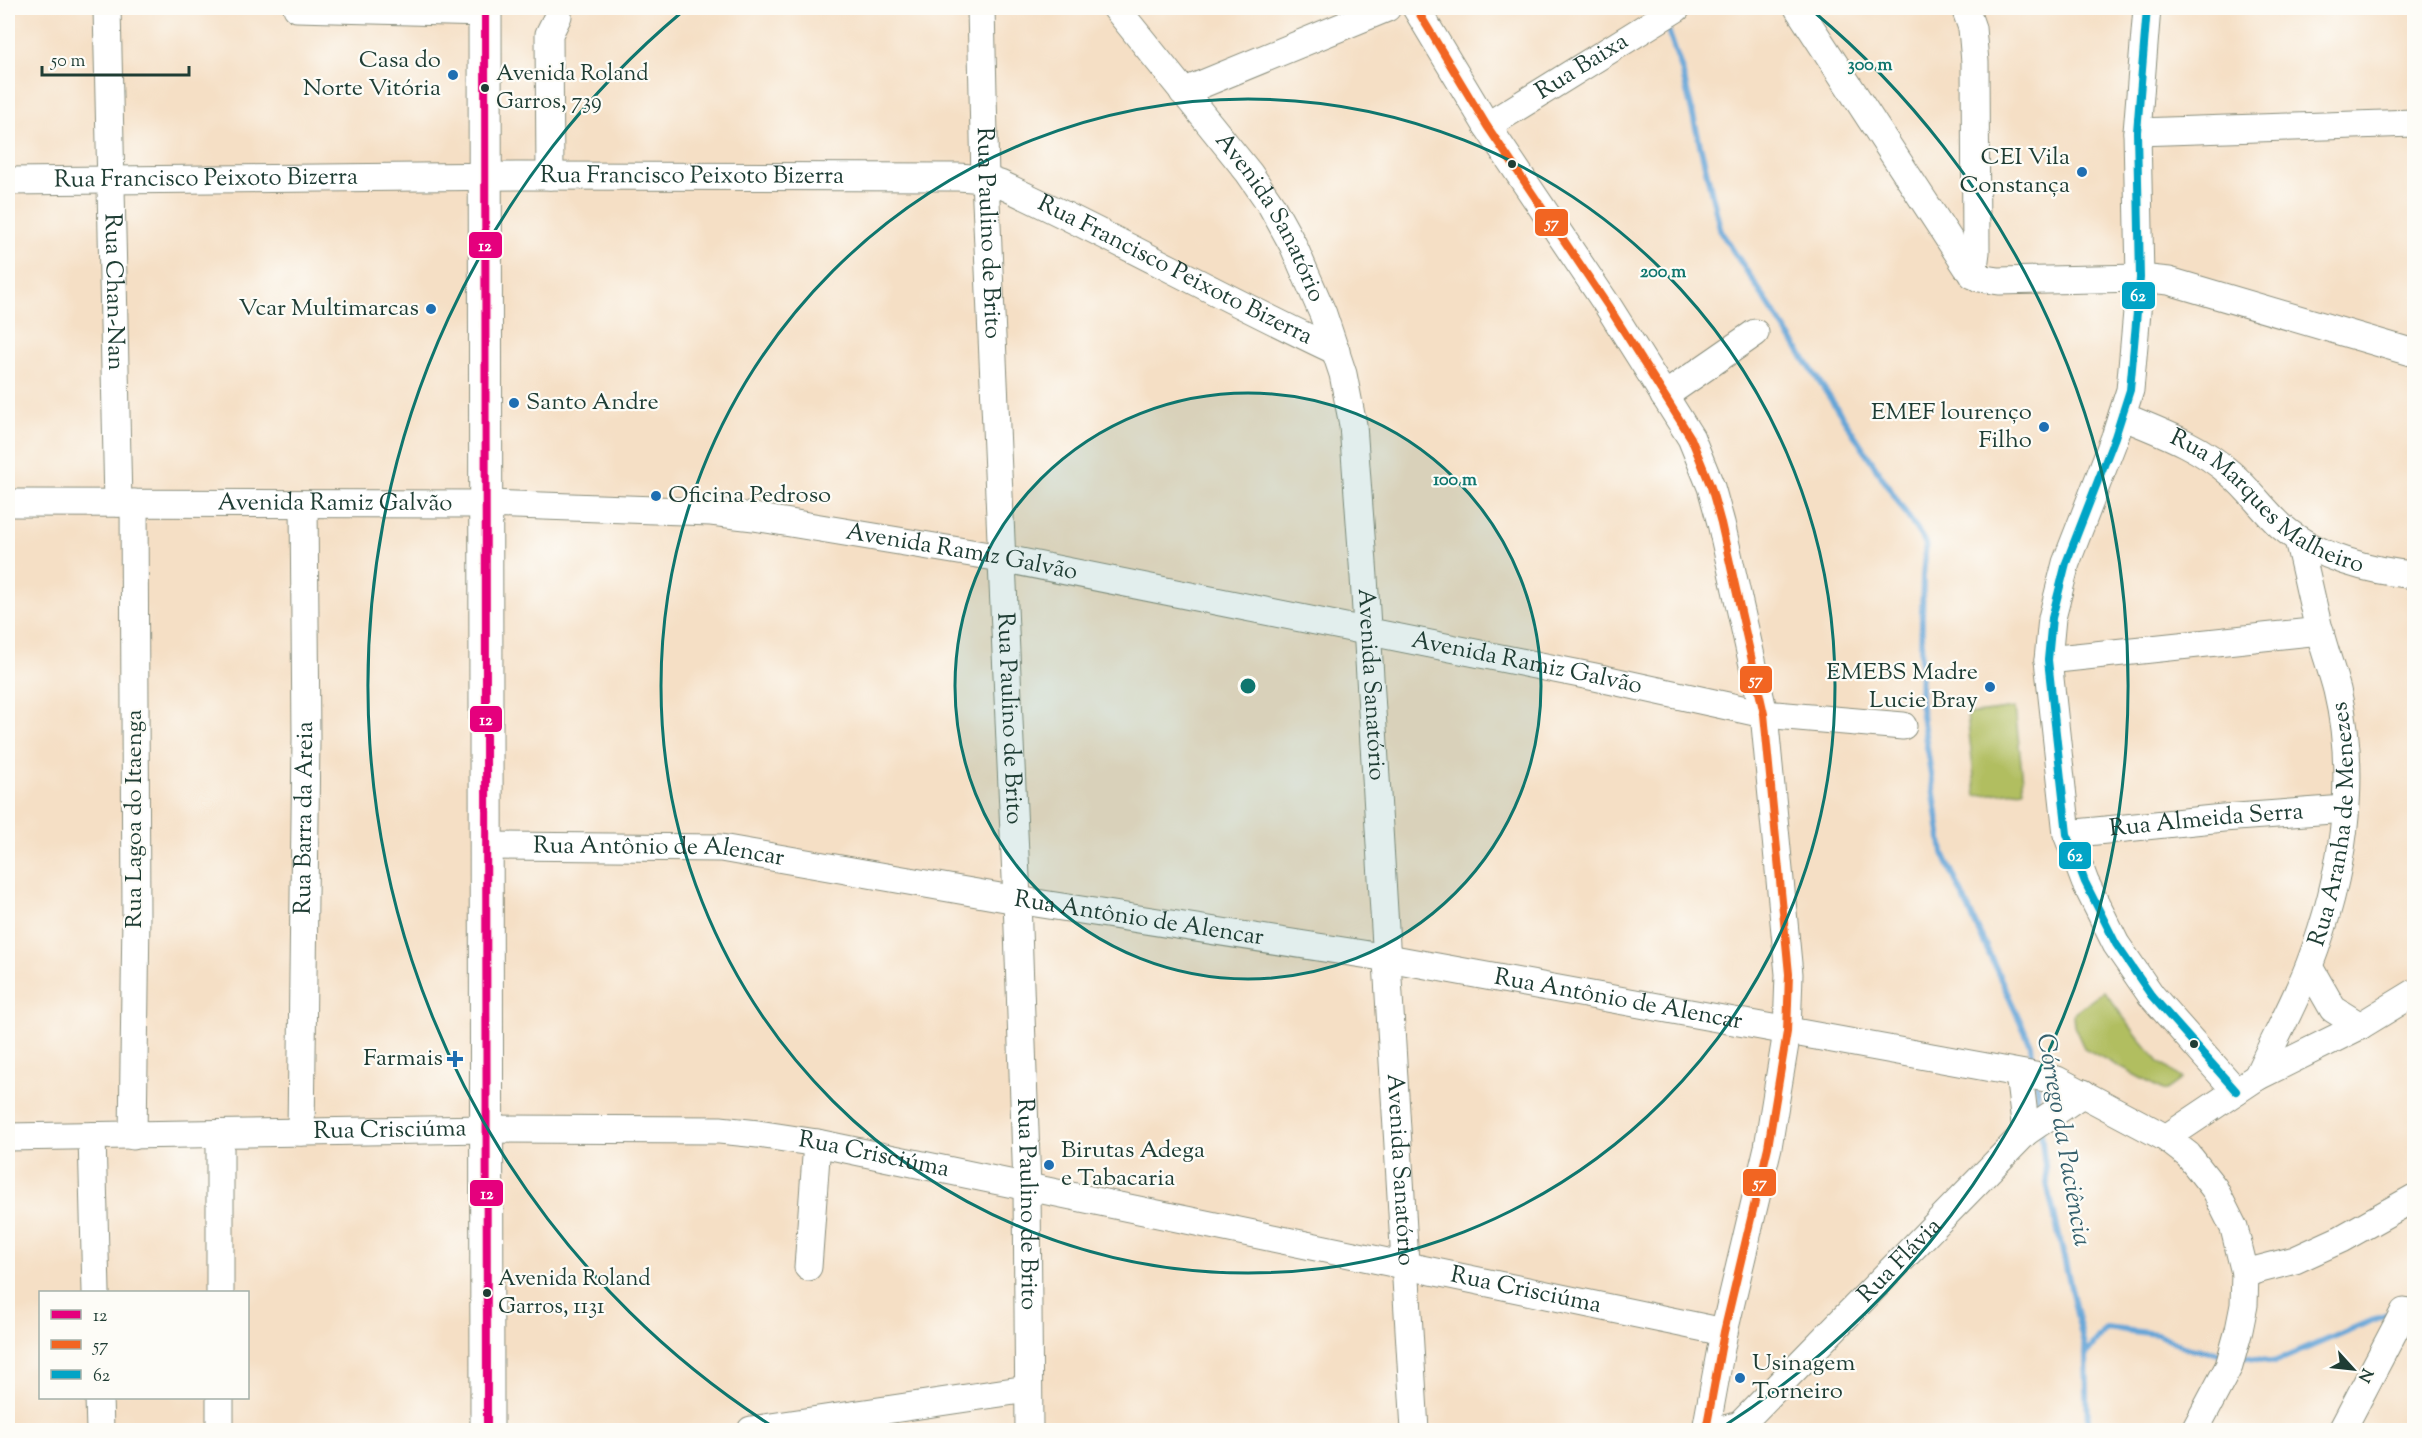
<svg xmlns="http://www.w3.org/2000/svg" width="2422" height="1438" font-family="'Sorts Mill Goudy',serif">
<rect width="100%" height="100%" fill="#fdfcf7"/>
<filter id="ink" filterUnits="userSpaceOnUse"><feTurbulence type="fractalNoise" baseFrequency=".0167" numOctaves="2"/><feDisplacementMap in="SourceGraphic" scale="12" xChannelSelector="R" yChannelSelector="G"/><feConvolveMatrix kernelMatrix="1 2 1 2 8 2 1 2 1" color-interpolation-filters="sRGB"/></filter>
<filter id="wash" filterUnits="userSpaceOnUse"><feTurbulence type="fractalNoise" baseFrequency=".008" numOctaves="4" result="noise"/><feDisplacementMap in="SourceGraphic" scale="24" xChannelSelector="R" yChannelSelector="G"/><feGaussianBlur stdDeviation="1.35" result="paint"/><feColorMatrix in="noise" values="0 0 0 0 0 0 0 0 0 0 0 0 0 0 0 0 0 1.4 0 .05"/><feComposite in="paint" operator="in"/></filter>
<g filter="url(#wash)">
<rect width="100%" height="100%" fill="#f5dfc5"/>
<!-- green -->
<path fill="#b1be60" stroke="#687e4a" stroke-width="1.5" d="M2015,708L2024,790L1976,796L1967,714Z
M2104,991L2138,1037L2159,1062L2182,1079L2165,1091L2084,1048L2074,1026L2073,1014Z"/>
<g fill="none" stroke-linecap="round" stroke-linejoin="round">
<!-- stream -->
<path stroke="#64a4d7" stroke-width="6" d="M1665,22L1682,70L1721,232L1926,544L1923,576L1920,702L1943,853L2031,1045L2034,1068
M2036,1084L2039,1113
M2041,1132L2047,1183L2086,1354L2088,1430
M2086,1354L2106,1328L2157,1334L2187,1348L2225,1354
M2238,1356L2274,1362L2394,1311"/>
</g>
</g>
<g filter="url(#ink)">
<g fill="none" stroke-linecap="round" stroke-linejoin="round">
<defs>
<g id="minor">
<path id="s1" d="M107,8L118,503"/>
<path d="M297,8L485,13"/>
<path id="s2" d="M981,8L985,179L1017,900L1027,1188L1029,1430"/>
<path id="s3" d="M1116,8L1249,173L1271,205L1293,245L1323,314L1343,374L1353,425L1364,577L1415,1430"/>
<path d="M1416,8L1487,126L1608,306L1691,438L1711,487L1721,523L1764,714L1789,974L1787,1032L1768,1147L1724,1332L1706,1430"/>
<path d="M1798,8L1967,267L1979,278L1999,281L2140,278L2169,281L2414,353"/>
<path d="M1965,8L1972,28L1975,62L1976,252L1973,275"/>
<path d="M2147,8L2137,132L2140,278L2130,390L2115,437L2066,563L2052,618L2048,660L2067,834L2085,882L2116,944L2151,995L2236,1091"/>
<path d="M1183,92L1387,8"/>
<path id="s4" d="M1487,126L1677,8"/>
<path d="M2137,132L2414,123"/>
<path d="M550,176L549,34L558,16V8"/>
<path id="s5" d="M8,181L516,176L958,177L985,179L1000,184C1114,237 1223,298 1336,351"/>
<path d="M1664,396L1755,333"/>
<path id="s6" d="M2122,416C2161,432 2200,446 2231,474C2250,490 2264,511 2282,527C2317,557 2370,571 2414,575"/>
<path id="s7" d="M8,503L485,504L711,512L754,517L1001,558L1595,677L1764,714L1903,726"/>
<path d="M2048,660L2320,631"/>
<path id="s8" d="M2067,834L2223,818L2345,809"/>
<path id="s9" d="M487,846L721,848L1017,900L1388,958L2057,1080L2166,1138L2188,1155L2214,1188L2234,1228L2245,1273L2244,1305L2239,1330L2229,1366L2195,1430"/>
<path d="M2309,967L2333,1009L2360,1026"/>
<path d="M2019,1074L2026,1132"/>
<path id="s10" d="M2257,1077C2274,1040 2294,1004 2309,966C2342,880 2359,781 2337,690C2332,671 2325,652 2320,633C2312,602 2306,571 2298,540"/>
<path id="s11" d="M301,1132L306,739L304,505"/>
<path d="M220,1135V1292"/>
<path d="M92,1136L96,1292"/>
<path d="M133,1136L136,915L134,503"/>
<path id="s12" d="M8,1137L487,1129L720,1130L758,1134L817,1143L1724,1332"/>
<path d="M2166,1138L2257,1077L2360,1026L2414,993"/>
<path d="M808,1267L817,1143"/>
<path d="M2245,1273L2295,1260L2341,1239L2414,1198"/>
<path d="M99,1398L100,1430"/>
<path d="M220,1398V1430"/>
<path d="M751,1430L1027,1389"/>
<path id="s13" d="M1721,1430L1740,1425L2026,1132L2083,1093"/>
<path d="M2342,1430L2404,1312"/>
</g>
<path id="major" d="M485,8L487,1430"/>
</defs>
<!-- minor casing -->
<use href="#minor" stroke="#8a8e7c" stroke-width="29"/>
<!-- major casing -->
<use href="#major" stroke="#8a8e7c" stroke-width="35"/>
<!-- minor -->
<use href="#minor" stroke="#fff" stroke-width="27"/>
<!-- major -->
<use href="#major" stroke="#fff" stroke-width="33"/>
<defs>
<path id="bus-1" d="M485,8L487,1430"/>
<path id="bus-2" d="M1416,8L1487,126L1608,306L1691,438L1711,487L1721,523L1764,714L1789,974L1787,1032L1768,1147L1724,1332L1706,1430"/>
<path id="bus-3" d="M2147,8L2137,132L2140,278L2130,390L2115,437L2066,563L2052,618L2048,660L2067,834L2085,882L2116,944L2151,995L2236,1091"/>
</defs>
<!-- bus-1 casing -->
<use href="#bus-1" stroke="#fdfcf7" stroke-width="12"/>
<!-- bus-2 casing -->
<use href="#bus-2" stroke="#fdfcf7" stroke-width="12"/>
<!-- bus-3 casing -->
<use href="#bus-3" stroke="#fdfcf7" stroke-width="12"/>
<!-- bus-1 -->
<use href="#bus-1" stroke="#e5007d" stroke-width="8"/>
<!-- bus-2 -->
<use href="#bus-2" stroke="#f26522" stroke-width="8"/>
<!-- bus-3 -->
<use href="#bus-3" stroke="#02a4c6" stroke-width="8"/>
</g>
</g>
<!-- distance rings -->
<circle cx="1248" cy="686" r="293" fill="#0f766e" fill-opacity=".12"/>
<g fill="none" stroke="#0f766e" stroke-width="3">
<circle cx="1248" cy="686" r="293"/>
<circle cx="1248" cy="686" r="587"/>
<path d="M775 1428A880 880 0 0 1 682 12M1814 12A880 880 0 0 1 1721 1428"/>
</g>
<!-- markers -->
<g fill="#1f6fb2" stroke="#fdfcf7" stroke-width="2">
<circle cx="453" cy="75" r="6"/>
<circle cx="2082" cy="172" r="6"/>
<circle cx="431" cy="309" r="6"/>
<circle cx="514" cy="403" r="6"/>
<circle cx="2044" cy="427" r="6"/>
<circle cx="656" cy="496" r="6"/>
<circle cx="1990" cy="687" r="6"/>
<path d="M452 1050h6v6h6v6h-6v6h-6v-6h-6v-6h6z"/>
<circle cx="1049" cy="1165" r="6"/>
<circle cx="1740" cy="1378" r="6"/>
</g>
<g fill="#1f3d34" stroke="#fdfcf7" stroke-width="2">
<circle cx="485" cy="88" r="5"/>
<circle cx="1512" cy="164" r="5"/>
<circle cx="2194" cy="1044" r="5"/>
<circle cx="487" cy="1293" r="5"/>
</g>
<g text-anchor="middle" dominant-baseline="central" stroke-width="4.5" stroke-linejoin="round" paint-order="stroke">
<!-- bus labels -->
<g font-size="22" fill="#1f3d34" stroke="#fdfcf7" text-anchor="start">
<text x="496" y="75">Avenida Roland<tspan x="496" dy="28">Garros, 739</tspan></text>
<text x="498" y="1280">Avenida Roland<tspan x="498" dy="28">Garros, 1131</tspan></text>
</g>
<!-- poi labels -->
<g font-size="24" fill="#1f3d34" stroke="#fdfcf7" text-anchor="end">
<text x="441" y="61">Casa do<tspan x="441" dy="28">Norte Vitória</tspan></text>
<text x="2070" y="158">CEI Vila<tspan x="2070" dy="28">Constança</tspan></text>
<text x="419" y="309">Vcar Multimarcas</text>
<text x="526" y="403" text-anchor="start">Santo Andre</text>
<text x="2032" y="413">EMEF lourenço<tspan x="2032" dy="28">Filho</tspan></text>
<text x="668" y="496" text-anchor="start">Oficina Pedroso</text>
<text x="1978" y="673">EMEBS Madre<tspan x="1978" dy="28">Lucie Bray</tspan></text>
<text x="443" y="1059">Farmais</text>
<text x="1061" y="1151" text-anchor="start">Birutas Adega<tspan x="1061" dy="28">e Tabacaria</tspan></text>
<text x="1752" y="1364" text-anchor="start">Usinagem<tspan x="1752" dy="28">Torneiro</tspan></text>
</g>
<!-- street labels -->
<g font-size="24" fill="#1f3d34" stroke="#fdfcf7">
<text stroke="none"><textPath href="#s4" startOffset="112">Rua Baixa</textPath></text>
<text stroke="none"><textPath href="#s5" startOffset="684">Rua Francisco Peixoto Bizerra</textPath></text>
<text stroke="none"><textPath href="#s5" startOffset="198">Rua Francisco Peixoto Bizerra</textPath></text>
<text stroke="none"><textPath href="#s3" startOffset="261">Avenida Sanatório</textPath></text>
<text stroke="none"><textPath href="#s2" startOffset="225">Rua Paulino de Brito</textPath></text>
<text stroke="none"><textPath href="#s5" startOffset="1188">Rua Francisco Peixoto Bizerra</textPath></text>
<text stroke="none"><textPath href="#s1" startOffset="284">Rua Chan-Nan</textPath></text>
<text stroke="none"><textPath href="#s6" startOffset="171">Rua Marques Malheiro</textPath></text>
<text stroke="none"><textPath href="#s7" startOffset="327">Avenida Ramiz Galvão</textPath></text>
<text stroke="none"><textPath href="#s7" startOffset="957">Avenida Ramiz Galvão</textPath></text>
<text stroke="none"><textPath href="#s7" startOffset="1533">Avenida Ramiz Galvão</textPath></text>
<text stroke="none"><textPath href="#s3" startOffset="747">Avenida Sanatório</textPath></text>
<text stroke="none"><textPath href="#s2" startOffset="711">Rua Paulino de Brito</textPath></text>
<text stroke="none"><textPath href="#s11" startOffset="314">Rua Barra da Areia</textPath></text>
<text transform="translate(135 819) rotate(-90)">Rua Lagoa do Itaenga</text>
<text stroke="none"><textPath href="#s8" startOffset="140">Rua Almeida Serra</textPath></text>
<text stroke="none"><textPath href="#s10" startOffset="268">Rua Aranha de Menezes</textPath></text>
<text stroke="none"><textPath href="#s9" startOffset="172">Rua Antônio de Alencar</textPath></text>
<text stroke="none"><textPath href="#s9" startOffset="658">Rua Antônio de Alencar</textPath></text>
<text stroke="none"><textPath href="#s9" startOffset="1144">Rua Antônio de Alencar</textPath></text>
<text stroke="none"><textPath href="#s12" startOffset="382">Rua Crisciúma</textPath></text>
<text stroke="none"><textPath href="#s12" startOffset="868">Rua Crisciúma</textPath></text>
<text stroke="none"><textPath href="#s3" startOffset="1233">Avenida Sanatório</textPath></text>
<text stroke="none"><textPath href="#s2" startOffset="1197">Rua Paulino de Brito</textPath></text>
<text stroke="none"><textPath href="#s13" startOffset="249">Rua Flávia</textPath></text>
<text stroke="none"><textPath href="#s12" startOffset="1534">Rua Crisciúma</textPath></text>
</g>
<!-- water labels -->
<g font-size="26" font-style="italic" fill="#37616d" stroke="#fdfcf7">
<text transform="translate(2063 1140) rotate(80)">Córrego da Paciência</text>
</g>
</g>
<circle cx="1248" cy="686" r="9" fill="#0f766e" stroke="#fdfcf7" stroke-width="3"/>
<g font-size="18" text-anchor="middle" font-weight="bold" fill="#0f766e" stroke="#fdfcf7" stroke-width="4.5" stroke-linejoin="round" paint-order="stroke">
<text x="1870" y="70">300 m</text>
<text x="1663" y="277">200 m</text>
<text x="1455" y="485">100 m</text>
</g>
<g stroke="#fdfcf7" stroke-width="2">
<rect x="1534" y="208" width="35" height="29" rx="6" fill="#f26522"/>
<rect x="468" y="231" width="35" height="28" rx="6" fill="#e5007d"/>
<rect x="2121" y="281" width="35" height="29" rx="6" fill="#02a4c6"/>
<rect x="1739" y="665" width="34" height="29" rx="6" fill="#f26522"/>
<rect x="469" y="705" width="34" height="28" rx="6" fill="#e5007d"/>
<rect x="2058" y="841" width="34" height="29" rx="6" fill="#02a4c6"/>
<rect x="1742" y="1168" width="35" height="29" rx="6" fill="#f26522"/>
<rect x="469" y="1179" width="35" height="28" rx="6" fill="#e5007d"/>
</g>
<g font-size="16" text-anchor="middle" font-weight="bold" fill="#fff">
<text x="1552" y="228">57</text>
<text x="485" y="251">12</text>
<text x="2138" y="301">62</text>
<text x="1756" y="685">57</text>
<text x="486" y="725">12</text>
<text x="2075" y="861">62</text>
<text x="1760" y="1188">57</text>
<text x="487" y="1199">12</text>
</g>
<!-- margin -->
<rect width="2422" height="1438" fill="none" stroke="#fdfcf7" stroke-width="30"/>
<!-- legend -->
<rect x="39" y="1291" width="210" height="108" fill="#fdfcf7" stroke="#a4b0a9" stroke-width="1.5"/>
<rect x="51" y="1310" width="30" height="9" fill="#e5007d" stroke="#a4b0a9" stroke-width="1.5"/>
<text x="93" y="1321" font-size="18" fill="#1f3d34">12</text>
<rect x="51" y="1340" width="30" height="9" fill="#f26522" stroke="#a4b0a9" stroke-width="1.5"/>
<text x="93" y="1351" font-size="18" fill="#1f3d34">57</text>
<rect x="51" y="1370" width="30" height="9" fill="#02a4c6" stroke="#a4b0a9" stroke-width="1.5"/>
<text x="93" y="1381" font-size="18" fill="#1f3d34">62</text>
<!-- north arrow -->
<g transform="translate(2353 1369) rotate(117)" stroke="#fdfcf7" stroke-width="4.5" paint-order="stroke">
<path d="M0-4.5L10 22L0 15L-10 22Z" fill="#1f3d34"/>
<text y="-9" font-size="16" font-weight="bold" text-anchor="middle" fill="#1f3d34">N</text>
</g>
<!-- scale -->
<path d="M42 66v9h147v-9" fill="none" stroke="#1f3d34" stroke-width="3"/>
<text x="51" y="66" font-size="18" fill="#1f3d34" stroke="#fdfcf7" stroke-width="4.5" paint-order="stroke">50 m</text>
</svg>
